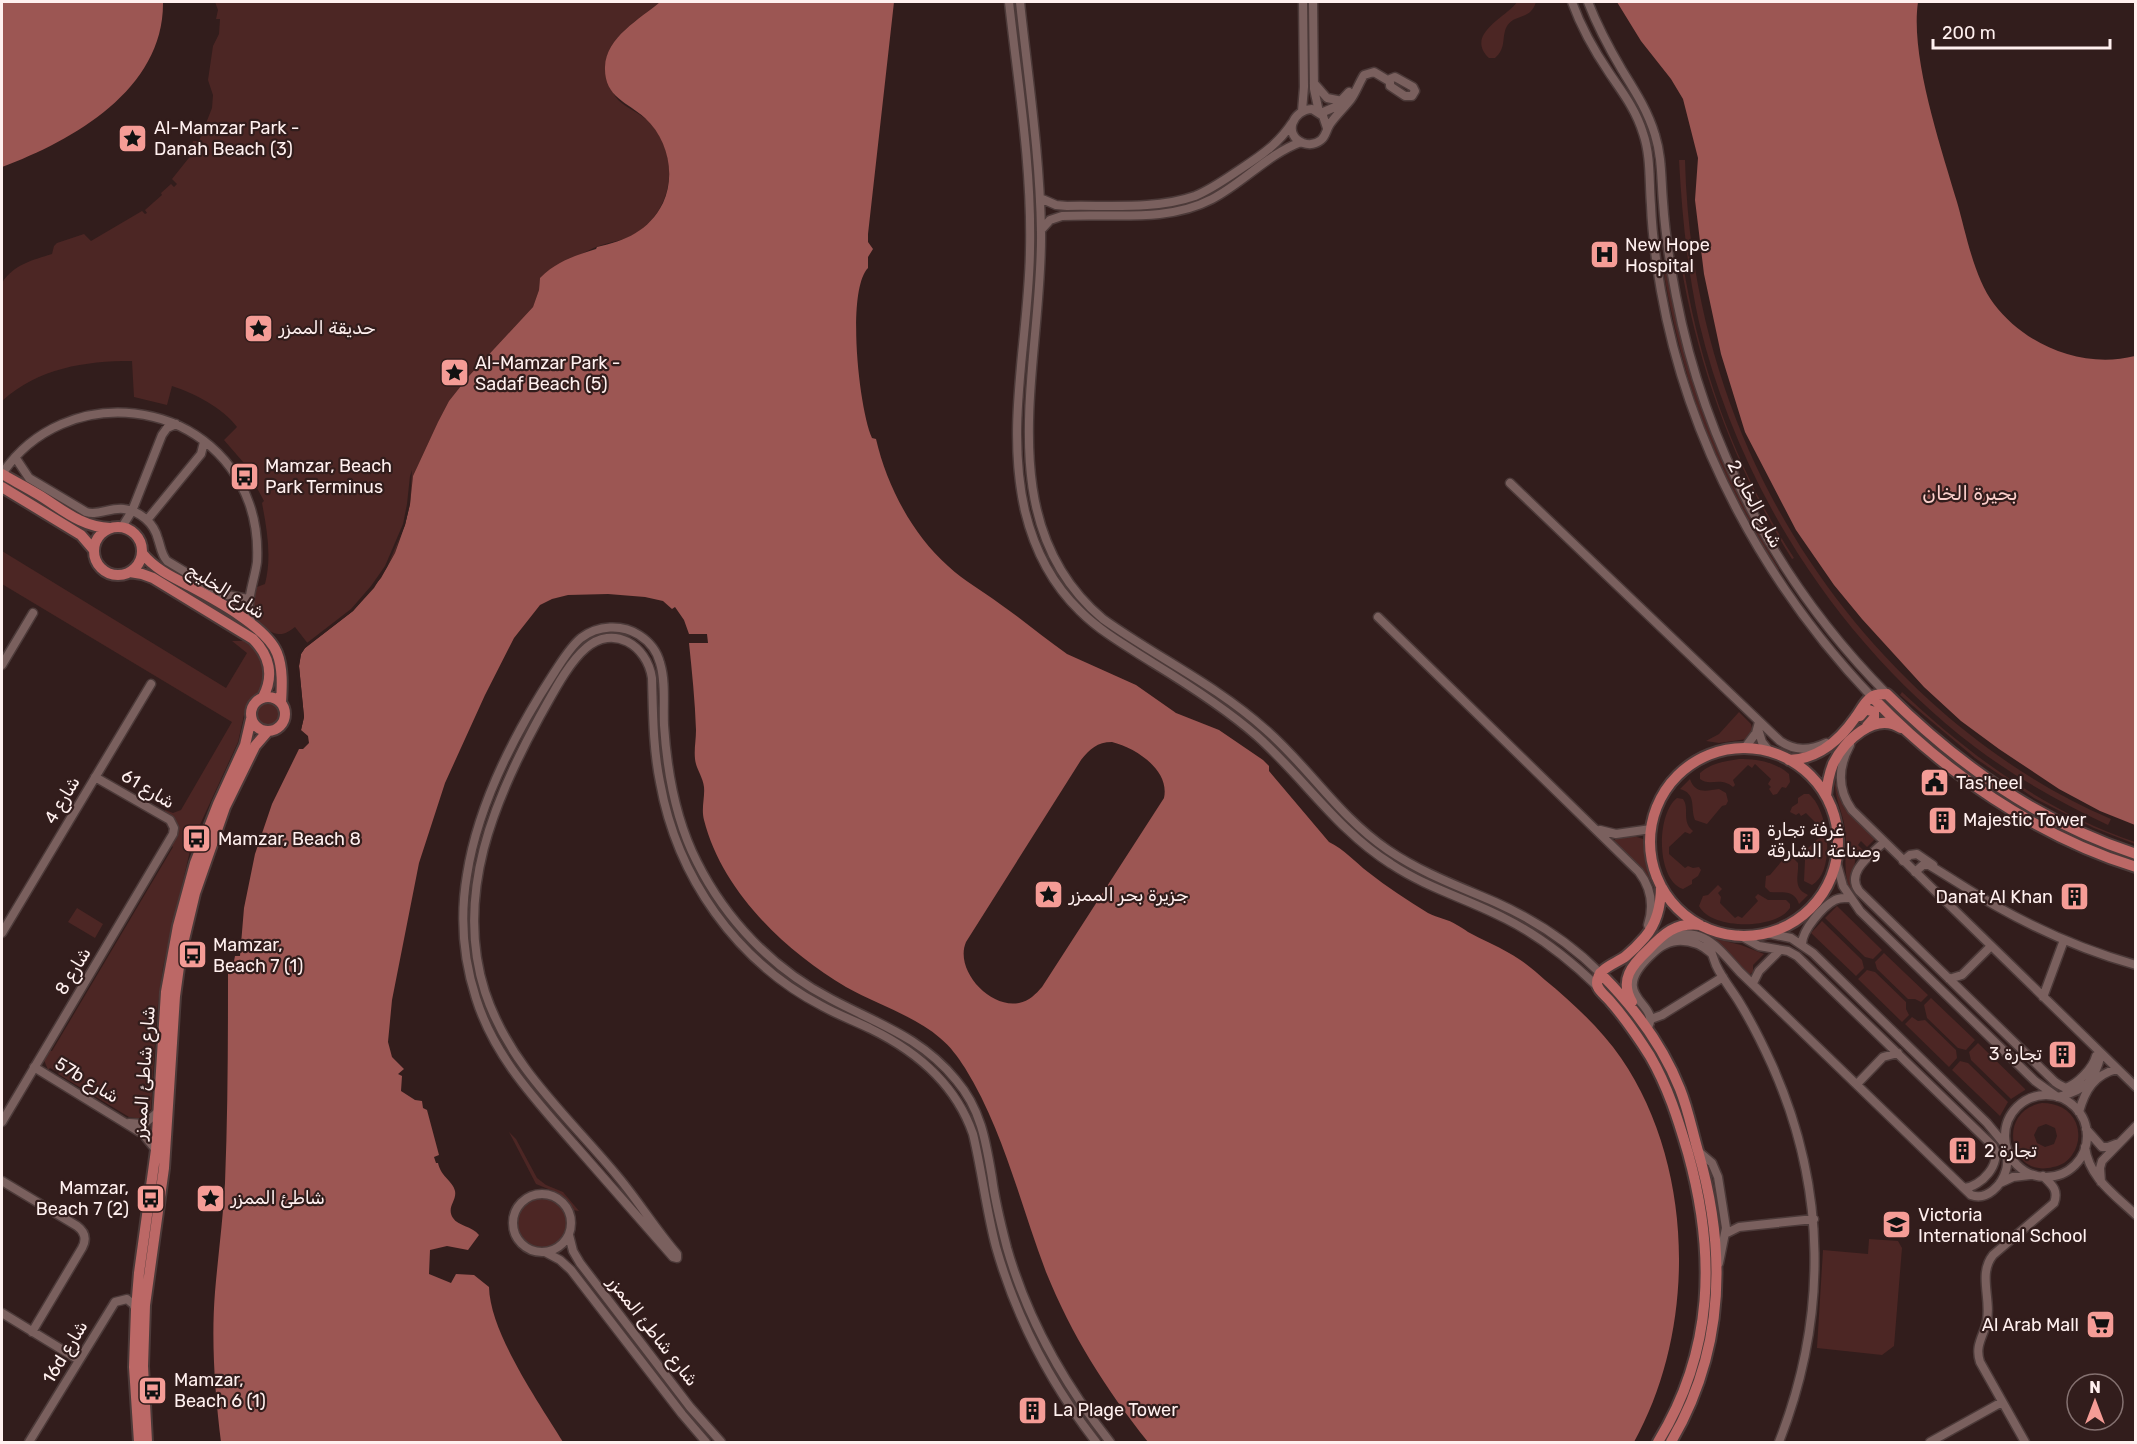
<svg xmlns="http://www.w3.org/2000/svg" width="2137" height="1444" font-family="Rubik,Cairo,sans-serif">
<rect width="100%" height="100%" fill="#321d1c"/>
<!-- green -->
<path fill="#4c2624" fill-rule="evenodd" d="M215,2H660C641,18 610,35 606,61C605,67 607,73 609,79C611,84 612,91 615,96C623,108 641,112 651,124C678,154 675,203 642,229C628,241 612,241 596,247C577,255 558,268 540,278L539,290L533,307L468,377L449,401L438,422L413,476L410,504L395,553L367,597L309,645L295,627C291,630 287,633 282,634C268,635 253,619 252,606C252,600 256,593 257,587L265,584C272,557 267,530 262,503L264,501L243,462L224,440L237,427C223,408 194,393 172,386L167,405L134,397L132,361C84,361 39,368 2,401V283C14,264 33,260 52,254L54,246L57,243L84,234L91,241L142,211L145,214L147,213L145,210L162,195L161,193L171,184L174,187L177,184L172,179L192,154L188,150L190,147L198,151L200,149L192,145L193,141H199L212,108L213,95L208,80L213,46L219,34L220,19H216L218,10Z
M1517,2H1536C1530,21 1515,13 1507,26C1501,37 1507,48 1495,58H1489C1464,34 1507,17 1517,2Z
M1679,160H1685C1690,368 1775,559 1929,700C1982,748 2044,791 2111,819L2108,825C2062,803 2016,778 1975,747C1839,643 1739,489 1699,322C1687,268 1682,214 1679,160Z
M1683,264C1700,369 1736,469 1794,558L1792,559C1735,468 1699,370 1681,265Z
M1667,273C1685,382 1723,475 1779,569L1777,571C1763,547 1748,524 1736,499C1700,428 1678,353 1664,274Z
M2,551L226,688L247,653L232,641H244L254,648L262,661L265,675L259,691L246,706L238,742L192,842L163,967L157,1011L151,1109L142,1119L129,1117L58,1074L59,1073L50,1068L48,1070L44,1060L49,1051H52L173,847L171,845L176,836L164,813L165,810L173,813L181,810L232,722L2,584Z
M1902,692C1970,756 2047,812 2135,842V844L2094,828L2034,798L1975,758L1900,695Z
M256 714a12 12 0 1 1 24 0a12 12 0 1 1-24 0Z
M1890,704C1923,732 1957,763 1992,788C2036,819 2085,843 2135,860V864C2097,850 2057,833 2022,812C1973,781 1930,745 1887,706Z
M1739,712L1751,724L1753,732L1747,739L1719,743L1706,741L1719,734Z
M1739,759C1758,759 1775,762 1789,774L1790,782L1786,788L1782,787L1777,794L1773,795L1769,789L1771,787L1768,784L1771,779L1755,764L1752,768L1748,765L1733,780L1735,785L1733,787C1720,776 1710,787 1700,779V773C1711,763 1726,761 1739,759Z
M1690,779C1695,794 1706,791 1719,789L1726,793L1728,801L1726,805L1722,806L1707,824L1695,820C1690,807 1697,794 1680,789Z
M1835,781L1841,800L1847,810L1875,839L1867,847L1861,841L1858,845L1864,851L1855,860C1855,872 1847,878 1853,890H1850C1841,868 1849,846 1844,823C1841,809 1834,795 1835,781Z
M1804,794H1809C1829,811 1836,871 1812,885L1804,881L1805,860L1798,851L1801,848L1806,850L1822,835L1819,832L1822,829L1806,813L1801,816L1799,813L1796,815L1790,812L1792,807L1798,803V798Z
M1677,798L1683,799C1690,809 1681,821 1693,831L1690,834L1685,832L1669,847V854L1685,868L1688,866L1693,868L1699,867L1701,870L1698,876L1692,880V884L1683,889C1656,880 1656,814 1677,798Z
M1631,835L1643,839L1645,861L1651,883L1642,870L1613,842L1616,838Z
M1786,856L1794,859L1798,863C1799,876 1792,888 1808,895L1799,904C1794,889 1783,893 1770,892L1765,887L1766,876L1770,875Z
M1718,885L1722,889L1718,893L1721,897L1720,903L1735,918L1738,916L1742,918L1758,901L1755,897L1758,894L1768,900H1786L1790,904V908C1776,930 1711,930 1699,906L1703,896L1708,895Z
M1837,906L1882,950L1873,959L1865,957L1825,918Z
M77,908L103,924L95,938L68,922Z
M1822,921L1862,960L1864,968L1856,976L1811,933Z
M1712,938L1741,945L1764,954L1753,965V972L1749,975Z
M1884,953L1928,995L1921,1002L1915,999H1908L1877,969L1875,962Z
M1867,970L1875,972L1906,1002V1009L1909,1015L1902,1022L1858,979Z
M1931,998L1975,1040L1966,1050L1958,1048L1927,1018L1924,1005Z
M1912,1017L1918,1021L1925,1020L1956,1050L1957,1058L1949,1067L1905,1024Z
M1978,1043L2025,1089V1090L2011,1099L1971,1060L1969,1052Z
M1960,1061L1968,1063L2008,1102L2000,1116L1952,1070Z
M2042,1103C2057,1103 2070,1109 2076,1123C2080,1134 2079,1145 2072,1155C2068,1161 2061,1166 2053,1167C2010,1179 1995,1111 2042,1103ZM2046,1124L2055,1128L2057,1136L2054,1144L2045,1147L2037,1143L2034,1135L2038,1127Z
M509,1132L516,1139L537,1178L546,1185L563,1192L579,1211L573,1210L558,1193L536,1184Z
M518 1223a24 24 0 1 1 48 0a24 24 0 1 1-48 0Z
M1869,1239L1898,1241L1902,1248L1894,1346L1882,1355L1817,1348L1823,1250L1868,1254Z"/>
<!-- water -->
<path fill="#9c5653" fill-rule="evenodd" d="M2,2H163C164,89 74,140 2,167Z
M660,2H894L868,234V242L873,249L868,257V268C846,291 859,409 872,438L876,439C887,486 912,534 948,566C964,581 983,591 1000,604C1023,620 1044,638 1067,654L1136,685L1176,713L1219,730L1263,760L1269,766V771L1329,842C1344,849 1355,862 1368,872C1387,887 1407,900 1428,913C1438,918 1448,919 1457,925C1461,927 1465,930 1468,932C1482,940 1496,945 1509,953C1522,960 1534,970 1545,980C1572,1002 1601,1029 1621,1058C1695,1166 1697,1329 1634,1442H1148C1105,1388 1072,1336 1046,1272C1020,1204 1004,1131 965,1068C958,1057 950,1046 940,1038C915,1016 876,1004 846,987C785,951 722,891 704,820C701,808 705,798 704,787C703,777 696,769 695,759C694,749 696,740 696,730C695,701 692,672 689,643H708L707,634H689L684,620L675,607L672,609L663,601L645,597L608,594L568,595L552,599L540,605L514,638L485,695L445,783L419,863L392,1000L388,1042L392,1057L404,1069L398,1074L402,1076L401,1091L415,1100L422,1101L423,1108L427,1110L439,1155L434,1157L436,1163H438C441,1177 453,1181 455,1191C457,1201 446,1207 453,1218C458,1226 472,1226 479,1235L468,1250L447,1246L430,1250L429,1274L451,1283L456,1274L474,1275L489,1287C490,1333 539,1403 563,1442H221C215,1393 211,1342 215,1292C218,1256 223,1220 225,1183C228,1109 228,1035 228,960L234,961L235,956H240L244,908L255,854L272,804L299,749H303L309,743L308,736L301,730L304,717L299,666L301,654L305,648L353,611L381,578L395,553L405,525L410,504L413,476L438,422L449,401L468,377L533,307L539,290L540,278C557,261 574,256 596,249L597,247C625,241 649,231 663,203C676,175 668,139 645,118C627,102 604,97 605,67C606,37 640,19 660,2ZM1112,742C1136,748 1170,770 1164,798L1042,987C1036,994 1029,1001 1019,1003C990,1009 954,970 966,942L1081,760C1090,749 1097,742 1112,742Z
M1617,2H1918C1910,57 1941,147 1957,202C1966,233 1974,278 1994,304C2026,346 2083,369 2135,356V825L2100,811L2059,789L1999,749L1961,721L1924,687L1862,619L1834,585L1796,530L1745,432L1721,354L1704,274L1695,200L1698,158L1683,99L1671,79L1641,41Z"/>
<!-- pier -->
<path fill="#321d1c" d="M412,470L410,504L405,525L387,567L374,588L353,611L305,648L301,654L299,666L304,717L301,730L298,729L301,717L296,665L299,653L303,646L351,609L371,586L385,566L403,524L407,504L410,476Z"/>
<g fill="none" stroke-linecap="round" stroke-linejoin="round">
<defs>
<path id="minor" d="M1009,2C1018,84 1032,167 1030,250C1029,336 1005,425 1025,511C1034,548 1052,584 1080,611C1101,632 1128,647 1153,663C1189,685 1225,708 1257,736C1304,778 1337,830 1391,864C1427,888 1468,899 1506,919C1540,936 1570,960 1598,987
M1020,2C1028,78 1040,155 1041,232C1043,361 986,521 1103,619C1156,657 1216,685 1265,729C1310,768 1337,815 1388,850C1422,873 1458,886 1495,902C1533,919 1570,943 1600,973
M1313,2L1314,89L1319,112
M1572,2C1581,27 1595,52 1610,74C1623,93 1636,110 1643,133C1651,156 1649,181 1651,205C1652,234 1656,262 1661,291C1688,443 1766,586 1872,697
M1588,2C1597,25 1609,48 1622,70C1635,91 1648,111 1655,135C1662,157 1661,179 1663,202C1665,233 1670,265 1676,296C1705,447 1779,585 1887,694
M1395,77L1413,87L1415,91L1412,96H1405L1390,86V79Z
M1314,83L1327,98L1342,101
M1302,111L1304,87L1303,2
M1321,113L1335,107L1349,92
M1327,128L1323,116L1312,109C1292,110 1283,135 1303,143C1309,145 1316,144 1321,140C1326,136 1326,130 1330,124C1336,115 1344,108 1351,99C1356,92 1359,83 1364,75L1374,72L1389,81
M1040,198L1056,205L1067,206C1108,205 1155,210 1195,196C1212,189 1227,178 1242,168C1262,155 1279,143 1292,123
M1041,230L1050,220L1062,216C1112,213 1166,223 1212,199C1243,183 1268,154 1301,142
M15,457L29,478L86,512C98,516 111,507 124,509C140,511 154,523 158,539C161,547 161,554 167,561L222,594L248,599
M2,474C64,381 211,396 249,503C256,522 258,542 257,562C254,584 244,602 252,625
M1510,483L1780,741C1795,751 1809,751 1826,743
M147,520L201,454L204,442
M122,527L132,511L162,435L167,428L176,424
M1378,617L1639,872C1652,889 1654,906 1648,925
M2,665L33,613
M1758,729L1762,742L1770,752
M1850,745C1838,767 1837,789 1852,810L2136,1087
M1744,749L1756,733L1759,722
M1600,830L1616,834L1651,829
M1884,842C1871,855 1845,872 1859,891L2055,1082C2067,1091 2074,1090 2087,1084
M1836,861L1843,886L1860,911L2035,1081L2056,1096
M1903,861L1910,855L1917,854L1933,865
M1915,872L1923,865H1929C1951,878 1973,893 1996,906C2040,931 2086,951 2136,965
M2,933L151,684
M1766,933L1791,938L1813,953L1987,1123L2006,1146
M1739,935L1759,946L1788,951L1797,956L1993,1146C2003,1163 1981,1187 1964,1188
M1663,939C1703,924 1717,947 1740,972L1971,1195C1987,1201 2002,1185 2006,1170C2008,1164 2007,1156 2007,1150
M1707,940C1710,948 1713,957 1716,965C1722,978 1731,989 1738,1000C1751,1021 1762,1043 1772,1065C1827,1188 1828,1317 1779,1442
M1802,944C1802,930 1823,906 1835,900C1840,897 1844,898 1849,898
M1949,979L1962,975L1991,946
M1753,983L1759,971L1780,950
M2043,997L2064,940
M1651,1019L1662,1015L1723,977
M1647,1029C1664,1003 1606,999 1649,957C1657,949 1665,942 1677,941C1690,940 1702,945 1711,953
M34,1067L143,1134L156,1150
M1857,1084L1883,1057L1898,1053
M2065,1088C2077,1085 2093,1068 2096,1056
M2005 1136a41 41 0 1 1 82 0a41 41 0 1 1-82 0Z
M2058,1097C2086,1090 2095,1081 2101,1054
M2079,1112C2085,1090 2094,1075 2117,1069
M2,1122L173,834L174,828L170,820L95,777
M129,1123L144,1124L159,1111
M2086,1129L2102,1147H2108L2116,1144
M2085,1147C2089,1178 2115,1195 2136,1215
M1698,1151L1712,1163L1718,1177L1726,1228L1719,1263
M2,1181L77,1226C85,1232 87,1239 82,1248L32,1332
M2101,1182L2100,1168L2102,1161L2136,1126
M2000,1183L2013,1177L2030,1175
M513 1223a29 29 0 1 1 58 0a29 29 0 1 1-58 0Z
M1725,1234L1739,1227L1814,1219
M569,1235L573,1251L580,1263L690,1407L721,1442
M545,1252L560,1260L571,1270L682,1414L706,1442
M2,1313L79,1360
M29,1442L115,1302L127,1299L133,1304L136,1310
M1096,1442C1051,1384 1016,1317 996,1247C986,1209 982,1171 973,1134C956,1085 916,1051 871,1029C855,1021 838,1015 822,1006C736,961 677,877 660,782C653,748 653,712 652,678C647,645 613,624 586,648C568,663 552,695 540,716C494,800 454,895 485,992C510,1068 570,1118 619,1178C639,1202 656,1230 677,1254V1258L673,1257C640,1219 607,1182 574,1144C534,1098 494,1056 476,998C463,958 460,916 467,875C478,803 515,733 554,673C562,661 570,647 581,638C598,625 622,624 639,635C650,642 657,651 660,663C666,682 663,705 664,725C667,772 675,819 697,862C726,920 773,969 831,999C878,1024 921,1037 956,1080C981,1109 986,1142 992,1178C995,1202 1001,1225 1007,1248C1027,1318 1065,1385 1110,1442
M1930,1442L2002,1402
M2025,1442L1980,1362C1975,1347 1982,1338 1986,1325C1993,1301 1977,1275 1993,1255L2054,1203C2059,1190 2052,1185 2043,1176"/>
<path id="major" d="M2,474C14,481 26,487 39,495C62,509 81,527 110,528
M2,487L81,535L93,549
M94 551a24 24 0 1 1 48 0a24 24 0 1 1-48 0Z
M142,553C154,568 170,576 186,584C212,598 266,626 277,653C283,668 282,686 281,703
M130,572L142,574L153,578L253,639C270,656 274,676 263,697
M251 714a17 17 0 1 1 34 0a17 17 0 1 1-34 0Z
M1872,697C1944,772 2036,836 2136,867
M1860,716L1866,709L1874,712V718L1867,726
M1650 842a94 94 0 1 1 188 0a94 94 0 1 1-188 0Z
M1789,760C1818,759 1839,741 1855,718C1860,712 1863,704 1869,699C1874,694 1880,694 1887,694C1957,764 2041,823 2136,854
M1826,796C1827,785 1829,774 1833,764C1844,741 1875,711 1901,728
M1600,973C1633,1006 1663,1046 1680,1089C1688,1109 1692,1130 1698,1151C1727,1251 1725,1350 1671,1442
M1632,1002C1619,980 1632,965 1648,950C1663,934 1676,922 1700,925
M139,1442L134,1367L136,1310L139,1273L156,1150L166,992L178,926L195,863L218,804L245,745L251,719
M147,1442L143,1366L145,1305L164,1168L175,996L181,952L195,893L225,807L255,746L268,731
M1658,1442C1714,1351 1716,1254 1688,1153C1678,1119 1668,1087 1650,1056C1638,1037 1625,1018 1610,1001C1606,996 1597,990 1597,983C1597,968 1616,964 1626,956C1632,951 1639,944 1645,937C1657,923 1661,904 1661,886"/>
</defs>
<!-- minor casing -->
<use href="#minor" stroke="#4c3a39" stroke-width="11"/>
<!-- major casing -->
<use href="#major" stroke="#4c3a39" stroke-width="14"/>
<!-- minor -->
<use href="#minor" stroke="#7a605e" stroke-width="8"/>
<!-- major -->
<use href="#major" stroke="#bc6866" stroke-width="10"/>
</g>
<!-- icons -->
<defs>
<symbol id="sight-square" viewBox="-11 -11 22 22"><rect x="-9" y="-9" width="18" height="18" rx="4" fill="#f59c96" stroke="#321d1c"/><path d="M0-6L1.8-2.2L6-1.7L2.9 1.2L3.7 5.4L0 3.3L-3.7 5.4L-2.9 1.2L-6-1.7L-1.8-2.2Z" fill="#111"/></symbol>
<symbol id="hospital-square" viewBox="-11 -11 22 22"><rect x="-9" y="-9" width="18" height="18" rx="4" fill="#f59c96" stroke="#321d1c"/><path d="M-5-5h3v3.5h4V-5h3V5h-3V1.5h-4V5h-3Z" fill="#111"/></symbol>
<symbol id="bus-square" viewBox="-11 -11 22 22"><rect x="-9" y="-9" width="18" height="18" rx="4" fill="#f59c96" stroke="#321d1c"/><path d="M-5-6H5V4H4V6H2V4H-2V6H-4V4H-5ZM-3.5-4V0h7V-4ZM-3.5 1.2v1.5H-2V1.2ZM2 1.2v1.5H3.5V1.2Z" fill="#111"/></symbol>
<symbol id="civic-square" viewBox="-11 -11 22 22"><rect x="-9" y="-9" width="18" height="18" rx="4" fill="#f59c96" stroke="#321d1c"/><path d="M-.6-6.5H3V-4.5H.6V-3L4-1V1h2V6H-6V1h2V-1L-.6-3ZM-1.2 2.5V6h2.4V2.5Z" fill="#111"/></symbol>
<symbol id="building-square" viewBox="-11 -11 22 22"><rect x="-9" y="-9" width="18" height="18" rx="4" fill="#f59c96" stroke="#321d1c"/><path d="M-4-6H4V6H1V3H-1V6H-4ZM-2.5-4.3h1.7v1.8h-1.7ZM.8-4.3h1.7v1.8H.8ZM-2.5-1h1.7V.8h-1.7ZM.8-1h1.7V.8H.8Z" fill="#111"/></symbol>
<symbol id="school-square" viewBox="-11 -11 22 22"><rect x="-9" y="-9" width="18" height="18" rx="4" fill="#f59c96" stroke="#321d1c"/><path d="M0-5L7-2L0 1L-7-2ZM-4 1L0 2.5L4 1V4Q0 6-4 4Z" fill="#111"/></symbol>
<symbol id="supermarket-square" viewBox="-11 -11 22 22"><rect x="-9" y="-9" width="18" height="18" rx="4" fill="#f59c96" stroke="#321d1c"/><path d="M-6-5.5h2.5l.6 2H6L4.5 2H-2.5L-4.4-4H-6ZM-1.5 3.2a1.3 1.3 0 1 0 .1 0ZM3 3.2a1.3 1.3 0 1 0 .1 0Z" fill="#111"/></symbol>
</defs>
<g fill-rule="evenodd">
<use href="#sight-square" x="116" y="122" width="33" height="33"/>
<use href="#hospital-square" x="1588" y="238" width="33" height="33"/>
<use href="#sight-square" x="242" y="312" width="33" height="33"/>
<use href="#sight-square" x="438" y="356" width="33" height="33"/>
<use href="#bus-square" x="228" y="460" width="33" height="33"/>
<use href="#civic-square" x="1918" y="766" width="33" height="33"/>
<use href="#building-square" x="1926" y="804" width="33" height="33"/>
<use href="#bus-square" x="180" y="822" width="33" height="33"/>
<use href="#building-square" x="1730" y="824" width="33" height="33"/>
<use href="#sight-square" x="1032" y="878" width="33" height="33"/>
<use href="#building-square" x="2058" y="880" width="33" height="33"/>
<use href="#bus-square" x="176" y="938" width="33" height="33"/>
<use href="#building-square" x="2046" y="1038" width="33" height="33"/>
<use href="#building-square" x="1946" y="1134" width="33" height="33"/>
<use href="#bus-square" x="134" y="1182" width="33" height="33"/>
<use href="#sight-square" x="194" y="1182" width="33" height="33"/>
<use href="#school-square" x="1880" y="1208" width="33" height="33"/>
<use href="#supermarket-square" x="2084" y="1308" width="33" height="33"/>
<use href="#bus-square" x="136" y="1374" width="33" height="33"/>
<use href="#building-square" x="1016" y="1394" width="33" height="33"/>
</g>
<g text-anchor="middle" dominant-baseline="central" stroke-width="4.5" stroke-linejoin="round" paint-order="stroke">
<!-- poi labels -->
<g font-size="18" fill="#fff0ef" stroke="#321d1c" text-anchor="start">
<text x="154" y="128">Al-Mamzar Park -<tspan x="154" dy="21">Danah Beach (3)</tspan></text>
<text x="1625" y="245">New Hope<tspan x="1625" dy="21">Hospital</tspan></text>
<text x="279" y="328">حديقة الممزر</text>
<text x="475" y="363">Al-Mamzar Park -<tspan x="475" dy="21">Sadaf Beach (5)</tspan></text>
<text x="265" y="466">Mamzar, Beach<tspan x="265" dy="21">Park Terminus</tspan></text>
<text x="1956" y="783">Tas'heel</text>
<text x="1963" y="820">Majestic Tower</text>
<text x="1767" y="830">غرفة تجارة<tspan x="1767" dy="21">وصناعة الشارقة</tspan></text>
<text x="218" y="839">Mamzar, Beach 8</text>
<text x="1069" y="895">جزيرة بحر الممزر</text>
<text x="2053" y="897" text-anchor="end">Danat Al Khan</text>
<text x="213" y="945">Mamzar,<tspan x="213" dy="21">Beach 7 (1)</tspan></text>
<text x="2042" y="1054" text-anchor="end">تجارة 3</text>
<text x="1984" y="1151">تجارة 2</text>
<text x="129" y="1188" text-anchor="end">Mamzar,<tspan x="129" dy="21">Beach 7 (2)</tspan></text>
<text x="231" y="1198">شاطئ الممزر</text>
<text x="1918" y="1215">Victoria<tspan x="1918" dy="21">International School</tspan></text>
<text x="2079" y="1325" text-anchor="end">Al Arab Mall</text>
<text x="174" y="1380">Mamzar,<tspan x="174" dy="21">Beach 6 (1)</tspan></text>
<text x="1053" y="1410">La Plage Tower</text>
</g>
<!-- street labels -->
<g font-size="18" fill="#fff0ef" stroke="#321d1c">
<text transform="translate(1755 504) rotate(62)">شارع الخان 2</text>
<text transform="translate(226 591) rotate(32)">شارع الخليج</text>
<text transform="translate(148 789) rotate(31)">شارع 61</text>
<text transform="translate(62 800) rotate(-59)">شارع 4</text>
<text transform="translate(73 971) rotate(-59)">شارع 8</text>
<text transform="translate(144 1073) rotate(-86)">شارع شاطئ الممزر</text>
<text transform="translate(87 1080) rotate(31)">57b شارع</text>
<text transform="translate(653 1331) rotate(52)">شارع شاطئ الممزر</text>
<text transform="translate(65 1352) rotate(-59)">16d شارع</text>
</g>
<!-- water labels -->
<g font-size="20" font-style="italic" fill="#fcd0cc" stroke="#321d1c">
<text x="1970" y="493">بحيرة الخان</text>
</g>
</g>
<!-- border -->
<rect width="2137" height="1444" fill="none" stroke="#fff0ef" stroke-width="6"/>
<!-- north arrow -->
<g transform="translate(2095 1402)"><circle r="28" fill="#321d1c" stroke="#847170" stroke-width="1.5"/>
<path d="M0-4.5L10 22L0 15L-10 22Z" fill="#f59c96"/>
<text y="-9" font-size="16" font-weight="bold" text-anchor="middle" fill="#fff0ef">N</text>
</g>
<!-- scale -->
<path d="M1933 39v9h177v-9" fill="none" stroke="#fff0ef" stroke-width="3"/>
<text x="1942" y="39" font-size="18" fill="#fff0ef" stroke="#321d1c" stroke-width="4.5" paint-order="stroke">200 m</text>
</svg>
